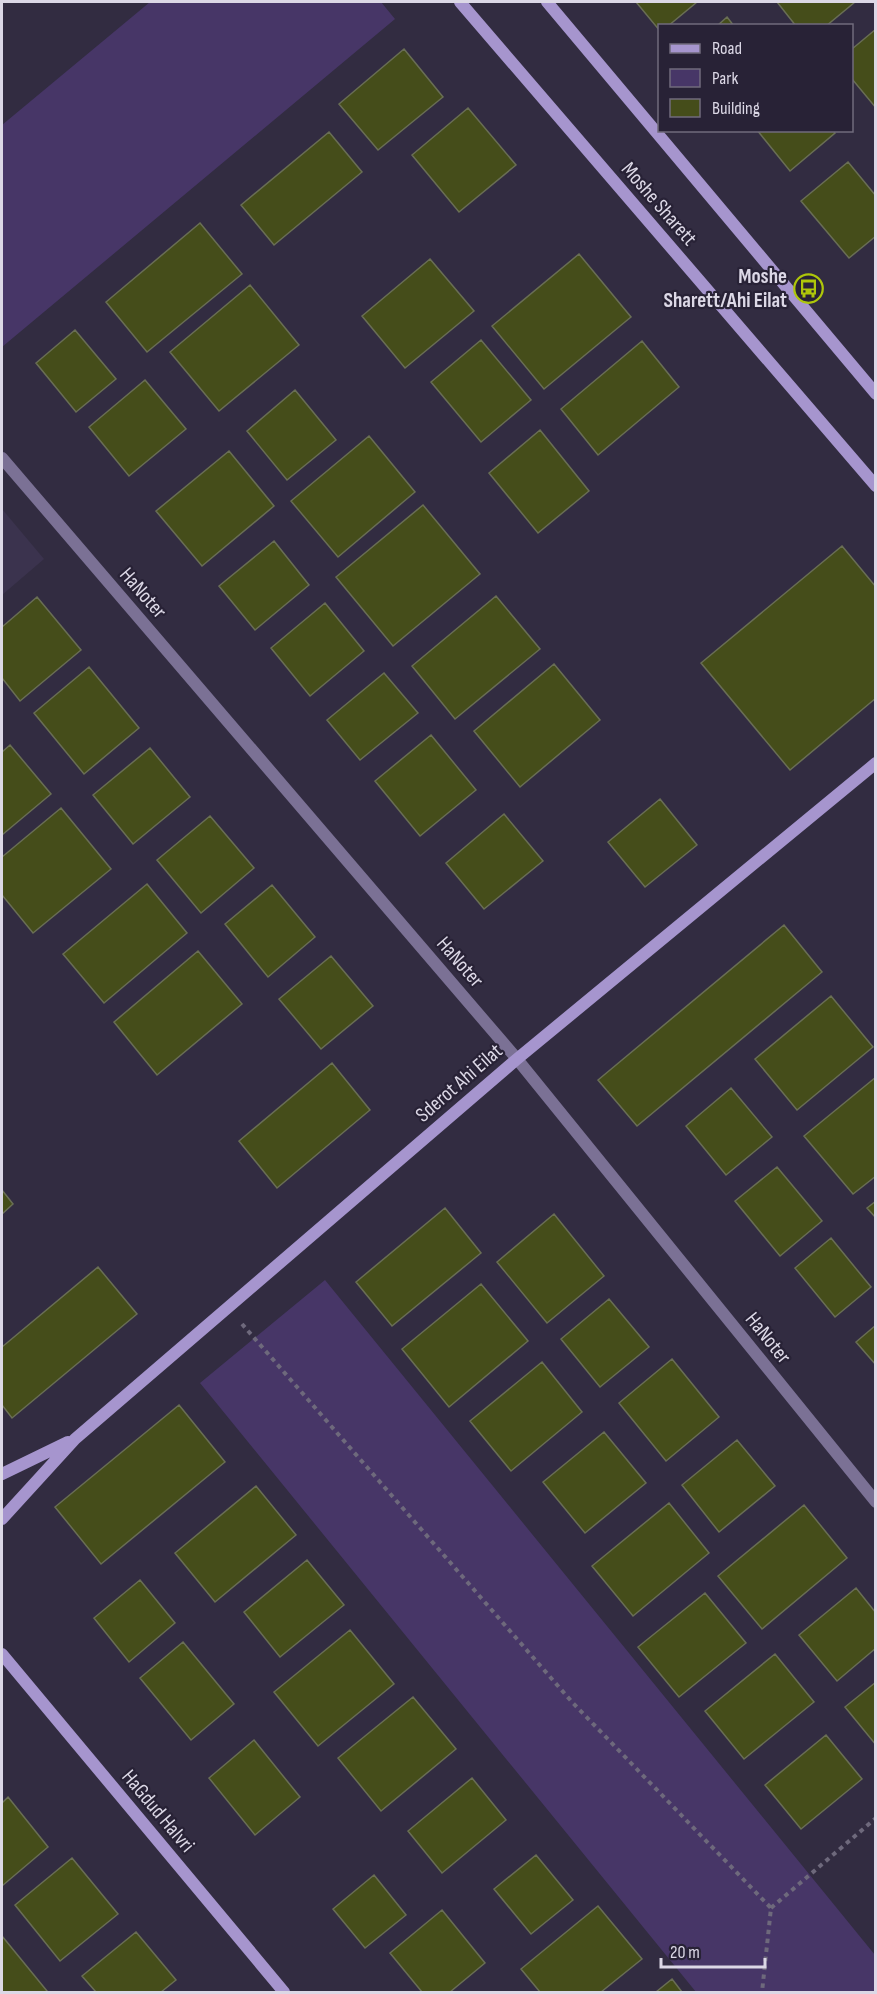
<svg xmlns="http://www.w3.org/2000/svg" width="877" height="1994" font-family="'Sofia Sans Condensed',sans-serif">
<rect width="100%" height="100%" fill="#322c41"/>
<!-- built -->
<path fill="#3b334e" d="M2,509L44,559L2,595Z"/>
<!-- green -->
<path fill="#473667" d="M150,2H381L395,19L2,347V125Z
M325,1280L875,1955V1992H696L200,1383Z"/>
<!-- building -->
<path fill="#454d1a" stroke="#696e55" stroke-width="1.5" d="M636,2H697L668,26H660V31Z
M777,2H855L826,26H796Z
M727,17L734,26H717Z
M876,29V108L852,79V49Z
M404,49L443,97L378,150L339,104Z
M468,108L516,165L459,212L412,155Z
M757,130H833L835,133L790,171Z
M329,132L362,172L274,245L241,205Z
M848,162L876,196V236L849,258L801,201Z
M200,223L242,274L147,352L106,302Z
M579,254L631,317L544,389L492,326Z
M430,259L474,311L405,368L362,316Z
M250,285L299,345L219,411L170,352Z
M75,330L116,379L76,412L36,363Z
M481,340L531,400L481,442L431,382Z
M642,341L679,387L598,455L561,409Z
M145,380L186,429L129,476L89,427Z
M295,390L336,440L287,480L247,431Z
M540,430L589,491L538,533L489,473Z
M369,436L415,492L338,557L291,501Z
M229,451L274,506L202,566L156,511Z
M423,505L480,574L393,646L336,577Z
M274,541L309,585L255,630L219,586Z
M842,546L876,587V698L790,770L701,663Z
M496,596L540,649L455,719L412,666Z
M37,597L81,650L20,701L2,678V627Z
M325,603L364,651L310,696L271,648Z
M554,664L600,720L520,787L474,731Z
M89,667L139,728L84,774L34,713Z
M384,673L418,713L360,760L327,720Z
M431,735L476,790L420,836L375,781Z
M10,745L51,794L2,835V752Z
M150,748L190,797L133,844L93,795Z
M660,799L697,845L645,887L608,842Z
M61,808L111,869L33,933L2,895V857Z
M504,814L543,861L484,909L446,863Z
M210,816L254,868L201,913L157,860Z
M147,884L187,933L104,1003L63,954Z
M272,885L315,937L268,977L225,924Z
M784,925L822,972L637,1126L598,1080Z
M198,951L242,1004L157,1075L114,1022Z
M331,956L373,1006L321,1049L279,999Z
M831,996L873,1047L797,1110L755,1059Z
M332,1063L370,1110L277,1188L239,1141Z
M876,1077V1176L853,1194L804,1136Z
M731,1088L772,1137L726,1175L686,1126Z
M777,1167L822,1221L780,1256L735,1201Z
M2,1190L13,1204L2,1214Z
M876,1201V1218L867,1208Z
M445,1208L481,1253L392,1326L356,1282Z
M554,1214L604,1276L547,1323L497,1262Z
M831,1238L871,1287L835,1317L795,1268Z
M98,1267L137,1314L12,1418L2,1405V1347Z
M481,1284L528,1341L449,1407L402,1349Z
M609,1299L649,1347L600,1387L561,1339Z
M876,1325V1365L856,1342Z
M672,1359L719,1417L666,1461L619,1403Z
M542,1362L582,1412L511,1471L470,1421Z
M179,1405L225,1462L101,1564L55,1507Z
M604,1432L646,1483L585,1533L543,1482Z
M737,1440L775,1486L719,1532L682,1485Z
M256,1486L296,1535L215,1602L175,1553Z
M669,1503L709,1553L633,1616L592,1566Z
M804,1505L847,1558L762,1629L718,1576Z
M307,1560L344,1605L280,1657L244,1612Z
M140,1580L175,1623L129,1662L94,1618Z
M856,1588L876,1613V1648L837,1681L799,1635Z
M705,1593L746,1643L679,1697L638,1647Z
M350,1630L394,1684L318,1746L274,1692Z
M183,1642L234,1704L191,1740L140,1678Z
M775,1654L814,1702L744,1759L705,1711Z
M876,1682V1745L845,1707Z
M413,1697L456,1749L381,1811L338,1758Z
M826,1735L862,1779L801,1829L765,1785Z
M254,1740L300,1797L255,1835L209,1778Z
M472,1778L506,1820L442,1873L408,1831Z
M8,1797L48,1847L2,1886V1803Z
M536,1855L573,1900L531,1934L494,1889Z
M72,1858L118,1914L60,1961L15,1905Z
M374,1875L406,1915L365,1948L333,1909Z
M598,1906L642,1959L601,1992H540L521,1969Z
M442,1910L485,1963L450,1992H422L390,1953Z
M136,1932L176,1980L161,1992H96L82,1976Z
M2,1936L47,1991L45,1992H2Z
M672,1979L682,1992H656Z"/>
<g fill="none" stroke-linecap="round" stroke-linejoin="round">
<!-- path -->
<path stroke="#6e697c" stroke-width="4" stroke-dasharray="4.5 4.5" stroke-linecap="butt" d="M242,1324L572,1702L771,1908L762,1992
M771,1908L876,1818"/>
<!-- street -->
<path stroke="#7b7195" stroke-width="12" d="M2,458L517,1059L876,1502"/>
<!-- secondary -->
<path stroke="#a695ce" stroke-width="12" d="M460,2L876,486
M547,2L876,394
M2,1474L68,1442
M2,1519L75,1439L517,1059L876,763
M2,1654L284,1992"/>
</g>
<!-- icons -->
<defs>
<symbol id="bus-ring" viewBox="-11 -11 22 22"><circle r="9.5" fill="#282236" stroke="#aec60a" stroke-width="1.5"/><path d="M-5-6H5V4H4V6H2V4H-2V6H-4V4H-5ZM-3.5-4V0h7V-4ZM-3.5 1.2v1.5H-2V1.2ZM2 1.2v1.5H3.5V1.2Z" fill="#aec60a"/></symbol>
</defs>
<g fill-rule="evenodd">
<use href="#bus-ring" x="792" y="272" width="33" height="33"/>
</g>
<g text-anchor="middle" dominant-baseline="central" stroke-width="4.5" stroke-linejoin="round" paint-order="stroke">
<!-- street labels -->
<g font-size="21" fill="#dcd8e6" stroke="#282236">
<text transform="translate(659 204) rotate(49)">Moshe Sharett</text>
<text transform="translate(143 593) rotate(49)">HaNoter</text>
<text transform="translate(460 962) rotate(49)">HaNoter</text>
<text transform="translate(459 1083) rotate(-41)">Sderot Ahi Eilat</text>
<text transform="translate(768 1338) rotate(51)">HaNoter</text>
<text transform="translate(158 1811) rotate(50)">HaGdud HaIvri</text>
</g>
<!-- poi labels -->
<g font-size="21" font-weight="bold" fill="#dcd8e6" stroke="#282236" text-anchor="end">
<text x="787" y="276">Moshe<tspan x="787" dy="24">Sharett/Ahi Eilat</tspan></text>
</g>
</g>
<!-- border -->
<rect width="877" height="1994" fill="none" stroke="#dcd8e6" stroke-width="6"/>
<!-- legend -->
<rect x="658" y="24" width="195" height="108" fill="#282236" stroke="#706b7c" stroke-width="1.5"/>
<rect x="670" y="44" width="30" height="9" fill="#a695ce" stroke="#706b7c" stroke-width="1.5"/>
<text x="712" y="54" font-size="18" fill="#dcd8e6">Road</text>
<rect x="670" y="69" width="30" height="18" fill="#473667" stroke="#706b7c" stroke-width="1.5"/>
<text x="712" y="84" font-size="18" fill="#dcd8e6">Park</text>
<rect x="670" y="99" width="30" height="18" fill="#454d1a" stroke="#706b7c" stroke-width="1.5"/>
<text x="712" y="114" font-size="18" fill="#dcd8e6">Building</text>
<!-- scale -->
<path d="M661 1958v9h104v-9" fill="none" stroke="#dcd8e6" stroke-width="3"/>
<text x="670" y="1958" font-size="18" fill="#dcd8e6" stroke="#282236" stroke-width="4.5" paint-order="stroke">20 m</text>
</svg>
